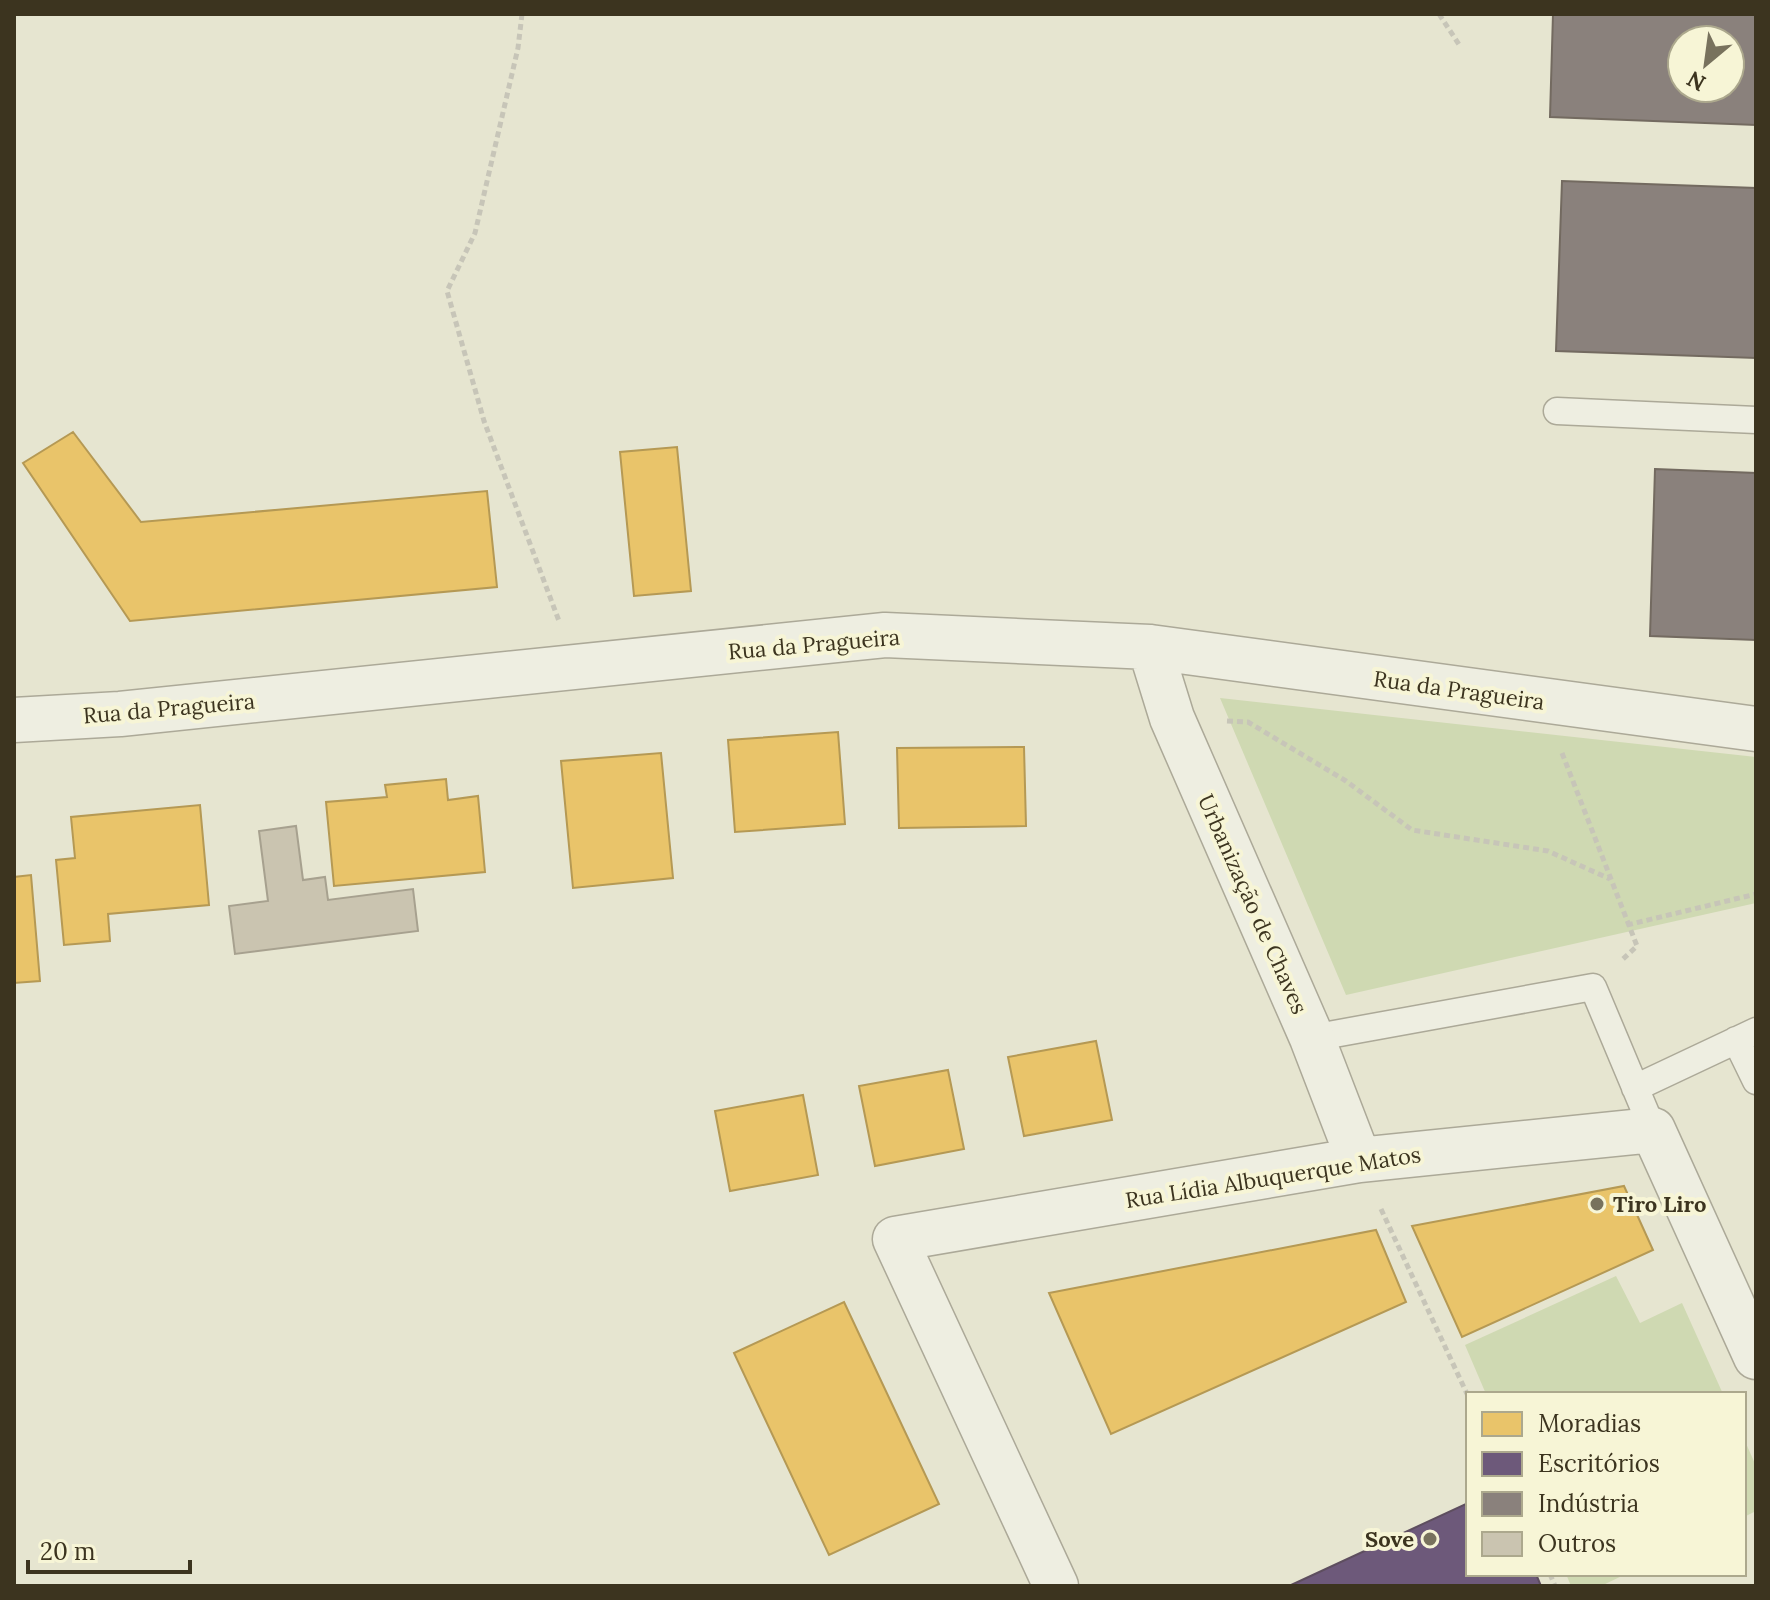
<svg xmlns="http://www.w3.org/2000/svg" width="1770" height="1600" font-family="Lora,serif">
<rect width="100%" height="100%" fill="#e6e5d0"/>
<!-- green -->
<path fill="#cfd9b2" d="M1220,698L1756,757V903L1346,995Z
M1616,1276L1640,1323L1682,1303L1723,1394H1486L1465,1345Z
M1744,1439L1756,1466V1511L1744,1517Z
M1566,1574H1626L1601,1586H1571Z"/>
<!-- homes -->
<path fill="#e9c46a" stroke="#b59954" stroke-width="2" d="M73,432L141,522L487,491L497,587L130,621L23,463Z
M677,447L691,591L634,596L620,452Z
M838,732L845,824L735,832L728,740Z
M1024,747L1026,826L899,828L897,748Z
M661,753L673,878L573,888L561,761Z
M446,779L448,800L478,796L485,872L334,886L326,802L387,797L385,785Z
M200,805L209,905L108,914L110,941L64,945L56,860L75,858L71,817Z
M31,875L40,981L14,983V877Z
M1096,1041L1112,1120L1024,1136L1008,1057Z
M948,1070L964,1149L875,1166L859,1086Z
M803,1095L818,1175L730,1191L715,1111Z
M1624,1186L1653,1250L1462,1337L1412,1226Z
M1376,1230L1406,1302L1111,1434L1049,1293Z
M844,1302L939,1504L829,1555L734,1353Z"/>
<!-- offices -->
<path fill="#6d597a" stroke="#5e4e5f" stroke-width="2" d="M1468,1503V1574H1536L1541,1586H1289Z"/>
<!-- industry -->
<path fill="#8a817c" stroke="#736a60" stroke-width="2" fill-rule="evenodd" d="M1553,14H1756V125L1550,117ZM1682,40H1730V88H1682Z
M1562,181L1756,188V358L1556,351Z
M1655,469L1756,473V640L1650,636Z"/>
<!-- building -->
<path fill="#cac4b0" stroke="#a7a18f" stroke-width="2" d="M296,826L303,880L325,877L328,900L413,889L418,931L235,954L229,906L268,901L259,831Z"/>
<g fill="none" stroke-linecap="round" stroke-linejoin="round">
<defs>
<path id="lane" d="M1557,411L1756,420
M1312,1038L1593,987L1653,1130
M1736,1040L1756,1081
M1635,1088L1756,1031"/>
<path id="street" d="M1150,647L1172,718L1312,1038L1359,1160
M14,720L120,714L885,635L1150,647L1756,729
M1056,1586L895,1239L1359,1160L1653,1130L1756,1357"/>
</defs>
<!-- lane casing -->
<use href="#lane" stroke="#aca998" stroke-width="29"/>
<!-- street casing -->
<use href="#street" stroke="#aca998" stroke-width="47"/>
<!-- path -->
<path stroke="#c7c5b8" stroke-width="5" stroke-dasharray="6 4" stroke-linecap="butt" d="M522,14L518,48L475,233L447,291L484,421L559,621
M1439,14L1460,46
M1227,721L1248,722L1346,781L1412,830L1548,851L1610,879
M1562,753L1637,946L1623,959
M1627,925L1756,894
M1381,1209L1468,1396
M1550,1574L1555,1586"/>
<!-- lane -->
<use href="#lane" stroke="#eeeee1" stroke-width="26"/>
<!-- street -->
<use href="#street" stroke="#eeeee1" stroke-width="44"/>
</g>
<!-- markers -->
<g fill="#78725d" stroke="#f7f5d6" stroke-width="3">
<circle cx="1597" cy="1204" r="8"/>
<circle cx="1430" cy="1539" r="8"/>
</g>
<g text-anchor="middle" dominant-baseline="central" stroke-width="8" stroke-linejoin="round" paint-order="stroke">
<!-- street labels -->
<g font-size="22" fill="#3c341f" stroke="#f7f5d6">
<text transform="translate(814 644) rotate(-5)">Rua da Pragueira</text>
<text transform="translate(1459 690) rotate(8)">Rua da Pragueira</text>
<text transform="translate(169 708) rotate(-5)">Rua da Pragueira</text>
<text transform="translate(1253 904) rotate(66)">Urbanização de Chaves</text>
<text transform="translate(1273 1177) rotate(-9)">Rua Lídia Albuquerque Matos</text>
</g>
<!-- poi labels -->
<g font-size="22" font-weight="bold" fill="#3c341f" stroke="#f7f5d6" text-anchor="start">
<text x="1613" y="1204">Tiro Liro</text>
<text x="1414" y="1539" text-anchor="end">Sove</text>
</g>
</g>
<!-- border -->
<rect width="1770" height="1600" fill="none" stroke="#3c341f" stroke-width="32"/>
<!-- legend -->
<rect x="1466" y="1392" width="280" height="184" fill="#f7f5d6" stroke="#aca88d" stroke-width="2"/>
<rect x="1482" y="1412" width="40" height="24" fill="#e9c46a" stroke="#aca88d" stroke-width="2"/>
<text x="1538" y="1432" font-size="24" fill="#3c341f">Moradias</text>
<rect x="1482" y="1452" width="40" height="24" fill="#6d597a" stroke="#aca88d" stroke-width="2"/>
<text x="1538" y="1472" font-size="24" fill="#3c341f">Escritórios</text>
<rect x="1482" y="1492" width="40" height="24" fill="#8a817c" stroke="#aca88d" stroke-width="2"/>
<text x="1538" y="1512" font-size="24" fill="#3c341f">Indústria</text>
<rect x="1482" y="1532" width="40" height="24" fill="#cac4b0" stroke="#aca88d" stroke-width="2"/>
<text x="1538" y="1552" font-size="24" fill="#3c341f">Outros</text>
<!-- north arrow -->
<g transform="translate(1706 64) rotate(209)"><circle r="38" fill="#f7f5d6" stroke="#aca88d" stroke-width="2"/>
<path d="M0-6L14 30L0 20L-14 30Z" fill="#78725d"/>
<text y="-12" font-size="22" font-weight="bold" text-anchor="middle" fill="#3c341f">N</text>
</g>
<!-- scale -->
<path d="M28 1560v12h162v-12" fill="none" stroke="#3c341f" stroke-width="4"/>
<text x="40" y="1560" font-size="24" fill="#3c341f" stroke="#f7f5d6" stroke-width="6" paint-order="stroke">20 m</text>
</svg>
